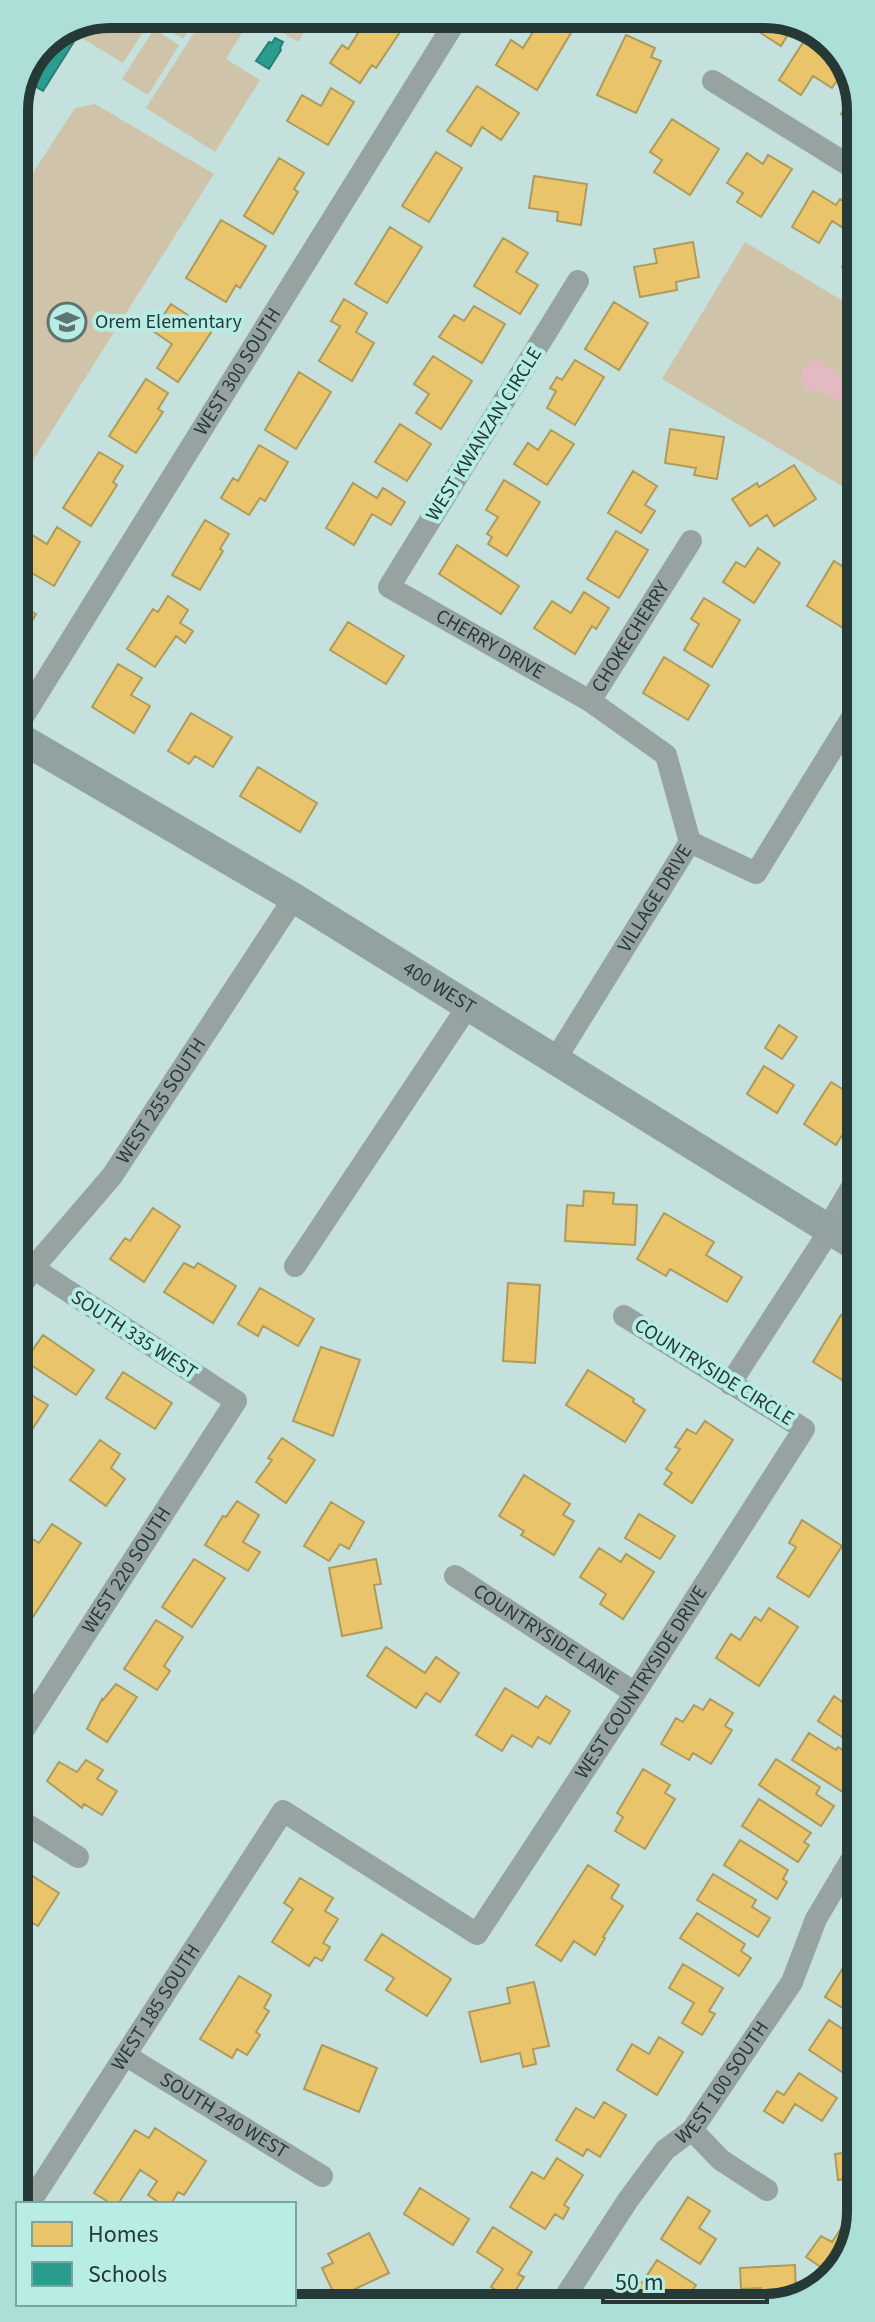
<svg xmlns="http://www.w3.org/2000/svg" width="875" height="2322" font-family="'Source Sans 3',sans-serif">
<rect width="100%" height="100%" fill="#c4e1dd"/>
<!-- green -->
<path fill="#cfc4a9" d="M110,14H155L123,63L80,37L89,22Z
M165,14H199L183,39L158,23Z
M206,14H316L298,42L253,15L226,59L260,80L215,152L146,108Z
M154,29L179,45L148,95L122,79Z
M95,104L214,174L27,470L15,463L14,202L75,108Z
M745,242L858,310V492L857,495L662,379Z"/>
<!-- water -->
<path fill="#e3b9c2" d="M816,359C829,365 838,376 849,385L840,402L822,392L807,390L800,379L803,369Z"/>
<!-- homes -->
<path fill="#e9c46a" stroke="#ae9b5b" stroke-width="2" d="M370,14H379L402,29L376,68L372,65L360,83L330,63L342,45L348,49Z
M644,14H712L711,18L671,15L670,23L643,21Z
M731,14H772L795,23L781,46Z
M558,16L575,26L537,90L496,65L511,40L523,48L542,17L554,24Z
M811,30L828,41L846,67L832,88L813,76L801,95L779,80Z
M626,35L655,48L651,57L661,61L636,113L597,95Z
M477,86L519,113L501,140L482,127L471,146L447,131Z
M858,86V123L841,114Z
M331,88L354,102L328,145L287,121L302,95L321,106Z
M672,119L719,149L690,195L654,172L662,160L650,152Z
M436,152L462,168L429,222L402,206Z
M747,153L763,164L768,155L792,169L761,217L737,202L743,193L727,183Z
M279,158L304,173L294,189L298,192L273,234L244,216Z
M534,176L587,184L581,225L557,221L558,212L529,208Z
M813,191L836,205L840,199L857,209L845,229L832,221L819,243L792,227Z
M221,220L266,246L240,288L236,285L226,302L186,278Z
M390,227L422,247L387,303L355,284Z
M503,238L528,253L516,272L538,285L520,314L474,286Z
M858,240V277L842,267Z
M693,242L699,277L676,282L677,290L640,297L634,267L657,263L654,249Z
M344,299L367,313L356,332L374,343L352,381L319,361L340,326L331,321Z
M614,302L648,323L619,370L585,349Z
M171,304L212,331L178,382L157,368L172,344L153,331Z
M474,306L505,324L482,363L439,337L454,315L464,321Z
M433,356L472,381L441,429L416,413L429,394L414,384Z
M575,360L604,377L575,425L547,408L556,391L550,388L557,377L562,380Z
M299,372L331,392L296,449L265,430Z
M146,379L168,393L158,409L163,412L136,453L109,436Z
M400,424L431,444L407,481L375,462Z
M670,429L724,437L717,479L694,475L696,468L665,463Z
M551,430L574,444L547,485L514,464L528,443L538,450Z
M259,445L288,462L265,501L260,498L249,515L221,498L233,478L238,481Z
M99,452L123,466L113,482L117,485L91,526L63,508Z
M794,465L816,499L774,526L767,515L750,526L732,499L757,483L759,487Z
M633,471L657,486L645,505L655,511L641,533L608,513Z
M504,480L540,502L507,556L488,544L492,537L487,534L498,517L486,510Z
M353,483L377,498L383,488L405,502L391,525L372,514L354,545L326,528Z
M205,520L229,534L220,549L223,551L200,590L172,575Z
M57,527L80,542L54,586L15,563V553L27,532L47,544Z
M616,531L648,550L619,598L587,579Z
M457,545L519,586L501,614L439,574Z
M758,548L780,563L754,603L723,582L736,562L745,567Z
M834,561L858,576V593L854,600L858,603V637L807,606Z
M584,592L609,608L596,629L592,626L575,654L534,628L552,601L571,613Z
M168,596L188,610L180,623L193,631L185,643L176,636L155,667L127,649L153,609L158,612Z
M704,598L740,620L712,667L684,650L699,624L691,619Z
M15,602L36,614L15,649Z
M348,622L404,656L386,684L330,650Z
M664,657L709,685L688,720L643,693Z
M118,664L142,678L131,695L150,706L134,733L92,707Z
M191,713L232,737L213,767L195,756L189,764L168,751Z
M258,767L317,803L300,832L240,796Z
M779,1025L797,1037L782,1059L765,1048Z
M764,1066L794,1085L777,1113L747,1094Z
M831,1082L849,1093L855,1083L859,1085V1108L836,1145L804,1124Z
M584,1191L614,1193L613,1204L637,1205L635,1245L565,1241L567,1205L583,1206Z
M153,1208L180,1226L144,1282L110,1259L125,1238L130,1241Z
M664,1213L714,1242L706,1255L742,1277L727,1302L670,1269L666,1276L637,1259Z
M184,1263L194,1268L198,1263L236,1286L213,1323L164,1292Z
M508,1283L540,1285L535,1363L503,1361Z
M260,1288L314,1319L298,1346L263,1326L258,1336L238,1324Z
M841,1315L860,1327V1380L855,1388L813,1362Z
M43,1335L94,1370L76,1395L25,1361Z
M321,1347L360,1360L333,1436L293,1421Z
M588,1370L634,1399L633,1402L645,1410L625,1442L566,1405Z
M123,1372L172,1403L155,1429L106,1398Z
M21,1389L48,1405L18,1451L16,1397Z
M705,1421L733,1440L692,1503L664,1484L672,1473L666,1469L680,1449L675,1447L687,1429L696,1434Z
M860,1426V1495L854,1493L857,1481L850,1479L857,1455L852,1453Z
M282,1438L315,1460L286,1503L256,1482L272,1460L268,1458Z
M100,1440L120,1454L111,1468L125,1479L106,1506L70,1480Z
M524,1475L570,1504L563,1515L574,1521L554,1555L521,1535L524,1531L499,1516Z
M237,1501L259,1515L243,1542L260,1552L248,1571L205,1545L223,1516L226,1517Z
M331,1502L364,1522L349,1549L340,1544L329,1561L304,1546Z
M639,1514L675,1536L660,1559L625,1538Z
M802,1520L842,1546L809,1597L777,1577L796,1547L789,1543Z
M52,1524L81,1543L33,1617L16,1607V1554L28,1536L39,1543Z
M599,1548L621,1562L626,1554L654,1572L623,1619L600,1604L606,1594L580,1577Z
M194,1559L225,1578L192,1627L162,1607Z
M376,1559L381,1584L374,1585L382,1628L342,1636L329,1568Z
M769,1608L798,1627L759,1686L716,1658L731,1634L740,1640L755,1617L761,1621Z
M156,1620L183,1637L164,1666L170,1671L157,1690L124,1669Z
M386,1647L425,1673L436,1657L459,1673L440,1702L426,1693L416,1708L367,1676Z
M860,1669V1701L846,1692Z
M116,1684L137,1697L107,1742L87,1729L102,1699L103,1700Z
M505,1688L538,1708L546,1696L570,1711L550,1744L538,1737L532,1747L512,1735L502,1751L476,1735Z
M834,1696L860,1714V1749L818,1721Z
M710,1699L733,1713L725,1726L732,1730L711,1764L693,1753L689,1760L661,1744L676,1718L683,1722L694,1705L703,1710Z
M809,1733L836,1750L838,1747L859,1760L852,1770L855,1772L843,1792L792,1760Z
M776,1759L820,1787L816,1794L834,1806L821,1826L759,1785Z
M86,1760L103,1770L97,1779L117,1791L102,1815L84,1804L82,1808L47,1781L59,1762L77,1772Z
M643,1769L670,1785L665,1793L675,1799L645,1849L615,1831L623,1817L617,1813Z
M759,1799L811,1833L804,1842L809,1845L798,1862L742,1826Z
M740,1840L788,1870L783,1879L787,1882L777,1899L724,1865Z
M588,1865L619,1885L611,1898L623,1906L603,1937L605,1938L595,1955L574,1941L561,1961L536,1945Z
M17,1866L59,1893L38,1926L33,1923L26,1934L17,1929Z
M713,1874L756,1900L752,1907L770,1918L758,1937L697,1900Z
M300,1878L333,1898L325,1911L338,1919L323,1943L330,1947L322,1961L315,1957L309,1966L272,1942L293,1909L284,1903Z
M697,1913L745,1944L741,1951L751,1958L739,1976L680,1938Z
M382,1934L451,1979L427,2016L386,1990L394,1978L365,1960Z
M861,1939V1996L851,2013L825,1997Z
M683,1964L723,1988L709,2011L715,2014L702,2035L682,2023L694,2003L669,1988Z
M239,1976L271,1995L264,2008L269,2011L256,2032L260,2035L247,2055L237,2049L232,2058L200,2039Z
M534,1982L549,2046L533,2049L536,2064L523,2067L520,2053L481,2062L469,2012L510,2003L507,1988Z
M829,2020L861,2041V2058L848,2076L809,2050Z
M659,2037L683,2052L657,2095L617,2070L632,2044L649,2054Z
M322,2045L377,2068L359,2112L304,2089Z
M799,2073L837,2098L822,2121L795,2104L783,2123L764,2111L777,2091L784,2095Z
M604,2102L626,2115L600,2157L587,2149L583,2156L556,2140L576,2108L594,2118Z
M155,2128L206,2161L184,2195L178,2192L171,2204H161L148,2195L157,2181L140,2170L118,2204H112L94,2193L135,2130L149,2138Z
M858,2151L861,2204L848,2205L845,2179L838,2180L835,2154Z
M557,2158L583,2175L564,2205L569,2208L563,2219L555,2214L545,2229L510,2207L532,2172L544,2179Z
M420,2188L469,2219L453,2245L404,2214Z
M688,2197L710,2211L699,2228L716,2239L700,2264L661,2239Z
M850,2215L858,2221L841,2271L834,2276L806,2257L821,2236L832,2242Z
M493,2227L532,2252L518,2274L524,2277L510,2299L491,2287L503,2269L477,2252Z
M369,2233L389,2273L336,2298L322,2268L333,2263L328,2254Z
M657,2260L696,2285L683,2305H675L653,2291L648,2300L656,2305H633L624,2299L636,2279L642,2283Z
M795,2265L796,2295L762,2297L761,2288L741,2289L740,2268Z
M451,2295L470,2306H445Z"/>
<!-- schools -->
<path fill="#2a9d8f" stroke="#287f75" stroke-width="2" d="M85,24L43,91L25,80L42,42Z
M275,38L283,42L280,48L281,50L269,69L256,61L269,42L272,43Z
M15,103L24,109L14,125V104Z"/>
<g fill="none" stroke-linecap="round" stroke-linejoin="round">
<!-- minor -->
<g stroke="#96a3a1" stroke-width="22">
<path d="M713,81L858,171"/>
<path id="s1" d="M578,281L389,587L590,701L666,755L690,842"/>
<path id="s2" d="M590,701L691,541"/>
<path id="s3" d="M15,730L460,14"/>
<path d="M690,842L756,873L859,706"/>
<path id="s4" d="M555,1060L690,842"/>
<path d="M295,1266L468,1006"/>
<path id="s5" d="M16,1294L33,1268L112,1176L294,898"/>
<path d="M730,1384L830,1230"/>
<path id="s6" d="M455,1576L635,1693"/>
<path id="s7" d="M17,1740L236,1401L33,1268"/>
<path d="M17,1818L78,1857"/>
<path d="M843,1873L860,1884"/>
<path id="s8" d="M125,2055L322,2176"/>
<path d="M692,2130L721,2160L767,2190"/>
<path id="s9" d="M29,2204L283,1811L477,1934L635,1693L804,1429L624,1316"/>
<path d="M17,2222L18,2221"/>
<path id="s10" d="M559,2306L628,2200L665,2150L692,2130L792,1982L816,1919L860,1845"/>
</g>
<!-- tertiary -->
<path stroke="#96a3a1" stroke-width="28" d="M830,1230L859,1181"/>
<!-- secondary -->
<path stroke="#91a2a1" stroke-width="30" id="s11" d="M15,735L294,898L859,1248"/>
</g>
<!-- icons -->
<defs>
<symbol id="school-ring" viewBox="-11 -11 22 22"><circle r="9.5" fill="#b8ede6" stroke="#5d7471" stroke-width="1.5"/><path d="M0-5L7-2L0 1L-7-2ZM-4 1L0 2.5L4 1V4Q0 6-4 4Z" fill="#5d7471"/></symbol>
</defs>
<g fill-rule="evenodd">
<use href="#school-ring" x="45" y="300" width="44" height="44"/>
</g>
<g text-anchor="middle" dominant-baseline="central" stroke-width="8" stroke-linejoin="round" paint-order="stroke">
<!-- poi labels -->
<g font-size="20" fill="#253a37" stroke="#b8ede6" text-anchor="start">
<text x="95" y="322">Orem Elementary</text>
</g>
<!-- street labels -->
<g font-size="20" fill="#253a37" stroke="#b8ede6">
<text stroke="none"><textPath href="#s3" startOffset="422">WEST 300 SOUTH</textPath></text>
<text transform="translate(484 434) rotate(-58)">WEST KWANZAN CIRCLE</text>
<text stroke="none"><textPath href="#s2" startOffset="76">CHOKECHERRY</textPath></text>
<text stroke="none"><textPath href="#s1" startOffset="476">CHERRY DRIVE</textPath></text>
<text stroke="none"><textPath href="#s4" startOffset="190">VILLAGE DRIVE</textPath></text>
<text stroke="none"><textPath href="#s11" startOffset="494">400 WEST</textPath></text>
<text stroke="none"><textPath href="#s5" startOffset="242">WEST 255 SOUTH</textPath></text>
<text transform="translate(134 1335) rotate(33)">SOUTH 335 WEST</text>
<text transform="translate(714 1372) rotate(32)">COUNTRYSIDE CIRCLE</text>
<text stroke="none"><textPath href="#s7" startOffset="202">WEST 220 SOUTH</textPath></text>
<text stroke="none"><textPath href="#s6" startOffset="108">COUNTRYSIDE LANE</textPath></text>
<text stroke="none"><textPath href="#s9" startOffset="998">WEST COUNTRYSIDE DRIVE</textPath></text>
<text stroke="none"><textPath href="#s9" startOffset="234">WEST 185 SOUTH</textPath></text>
<text stroke="none"><textPath href="#s10" startOffset="278">WEST 100 SOUTH</textPath></text>
<text stroke="none"><textPath href="#s8" startOffset="116">SOUTH 240 WEST</textPath></text>
</g>
</g>
<!-- crop -->
<path d="M0 0H875V2322H0ZM110 28H765A82 82 0 0 1 847 110V2212A82 82 0 0 1 765 2294H110A82 82 0 0 1 28 2212V110A82 82 0 0 1 110 28Z" fill="#acdfd8" fill-rule="evenodd"/>
<path fill="none" stroke="#253a37" stroke-width="10" d="M110 28H765A82 82 0 0 1 847 110V2212A82 82 0 0 1 765 2294H110A82 82 0 0 1 28 2212V110A82 82 0 0 1 110 28Z"/>
<!-- legend -->
<rect x="16" y="2202" width="280" height="104" fill="#b8ede6" stroke="#7da5a0" stroke-width="2"/>
<rect x="32" y="2222" width="40" height="24" fill="#e9c46a" stroke="#7da5a0" stroke-width="2"/>
<text x="88" y="2242" font-size="24" fill="#253a37">Homes</text>
<rect x="32" y="2262" width="40" height="24" fill="#2a9d8f" stroke="#7da5a0" stroke-width="2"/>
<text x="88" y="2282" font-size="24" fill="#253a37">Schools</text>
<!-- scale -->
<path d="M603 2290v12h164v-12" fill="none" stroke="#253a37" stroke-width="4"/>
<text x="615" y="2290" font-size="24" fill="#253a37" stroke="#b8ede6" stroke-width="6" paint-order="stroke">50 m</text>
</svg>
